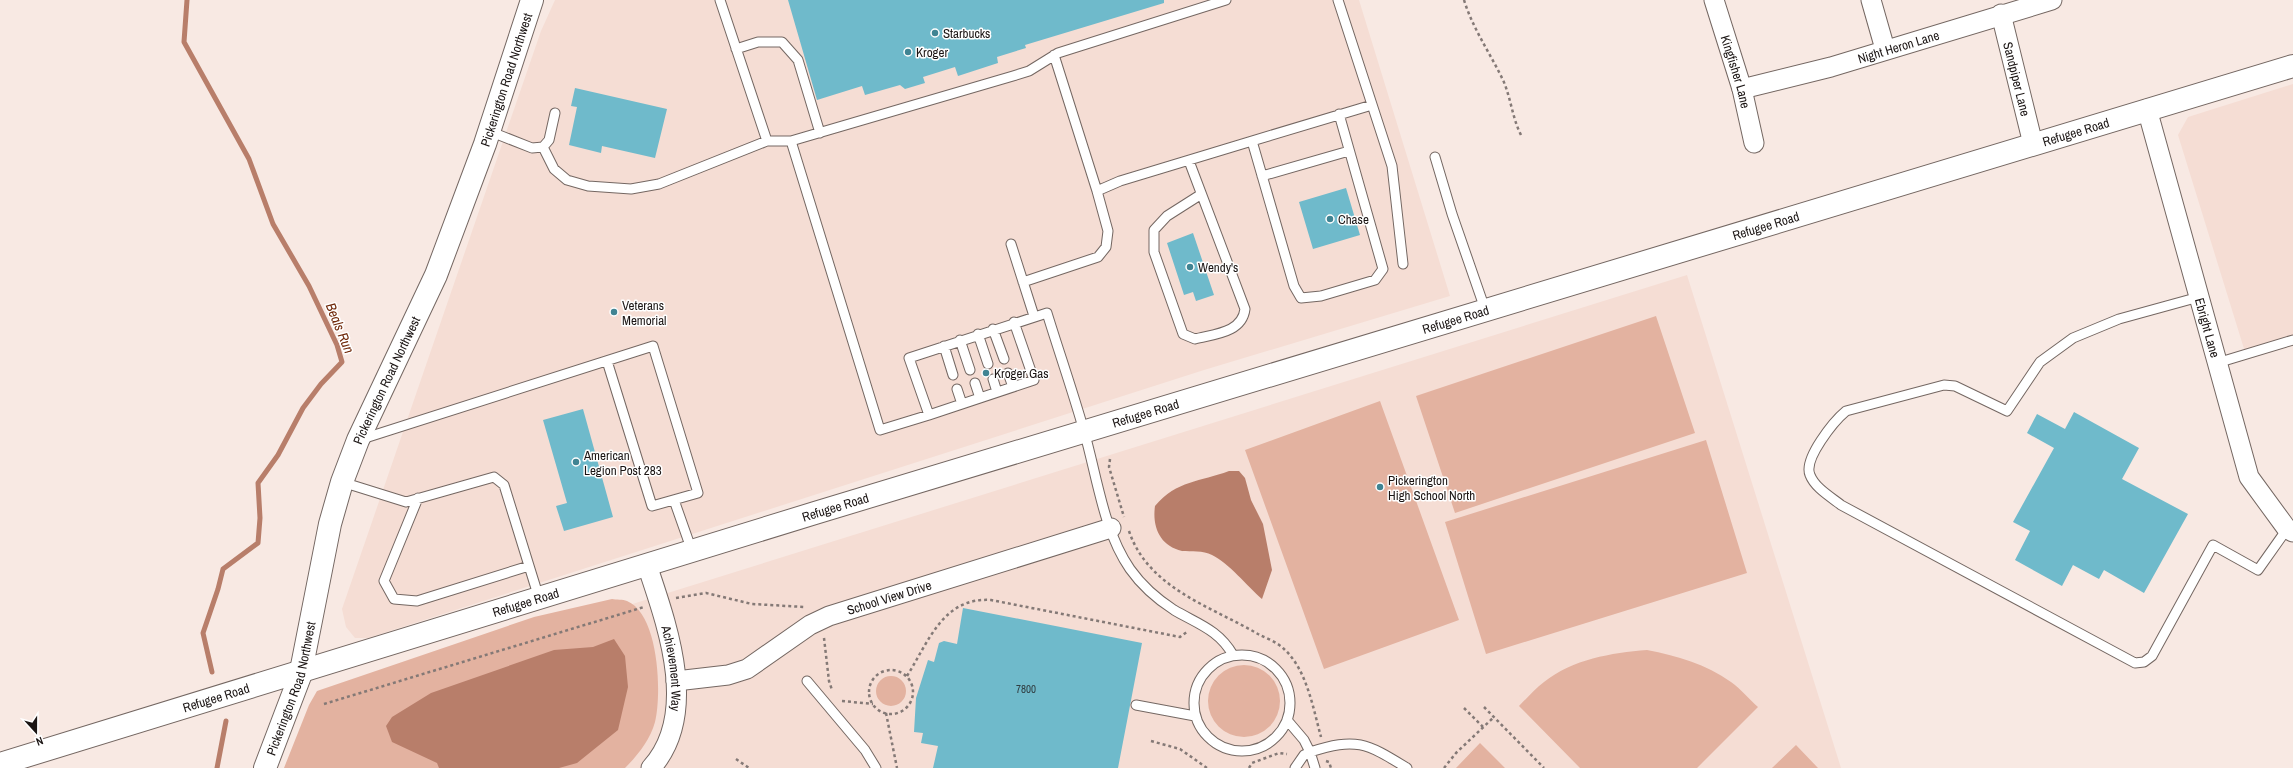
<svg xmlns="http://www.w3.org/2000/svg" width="2293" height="768" font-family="'Archivo Narrow',sans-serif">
<rect width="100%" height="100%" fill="#f8e9e3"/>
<!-- built -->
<path fill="#f5ddd4" d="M555,0H1359L1450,296L1204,370L368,638H355L346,627L342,609L541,31Z
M2293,84V337L2245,352L2178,135L2188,117Z
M1687,275L1841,768H303L328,699Z"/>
<!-- green -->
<path fill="#e3b2a0" d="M1656,316L1695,433L1455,513L1416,396Z
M1380,401L1459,620L1324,669L1245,450Z
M1706,440L1747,573L1486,654L1445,522Z
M612,599C616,600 623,599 627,601C659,614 662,694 655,722C650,740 638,755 625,768H284L309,705L317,691L534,617Z
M1647,650C1677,656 1706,664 1731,682C1741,689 1749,699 1758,707L1697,768H1580L1519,706C1527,698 1535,689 1544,682C1573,659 1611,653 1647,650Z
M1208 701a36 36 0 1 1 72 0a36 36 0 1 1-72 0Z
M876 691a15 15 0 1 1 30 0a15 15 0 1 1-30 0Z
M1480,743L1505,768H1456Z
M1796,745L1818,768H1772Z"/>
<!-- water -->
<path fill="#b87e6a" d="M1229,471H1239L1245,478L1251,500L1263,524L1272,570L1262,599C1247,586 1229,563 1212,555C1203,550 1191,552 1182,551C1160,546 1152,527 1155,506C1177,480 1200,482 1229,471Z
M614,639L625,656L628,687L618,730L577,763L559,768H439L437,763L392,742L386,726L392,717L431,693L554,650L593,647Z"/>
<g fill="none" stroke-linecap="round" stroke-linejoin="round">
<!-- stream -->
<path stroke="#b87e6a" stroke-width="5" d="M187,0L184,42L249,159L273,224L309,286L337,345L342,362L321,384L303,408L278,455L258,483L260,518L258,543L223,569L218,589L203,633L212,672
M217,768L226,721"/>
</g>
<!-- building -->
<path fill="#6fbacb" d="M788,0H1164V3L1025,45L1026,48L997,57L998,63L958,76L955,67L923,77L925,83L905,89L900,85L865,95L862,86L817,100Z
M575,88L667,109L655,158L602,146L601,153L569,145L577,107L571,106Z
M1346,188L1360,235L1313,249L1299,202Z
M1193,233L1214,295L1196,301L1193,292L1184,295L1167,243Z
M583,409L613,517L564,531L556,506L567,503L543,420Z
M2074,412L2139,448L2122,479L2188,514L2144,593L2104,570L2099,579L2073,565L2062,586L2015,560L2030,531L2013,522L2054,448L2027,433L2037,414L2065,429Z
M963,608L1142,643L1118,768H933L938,746L921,743L923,733L914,732L916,698L928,660L934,662L939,643L944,641L957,644Z"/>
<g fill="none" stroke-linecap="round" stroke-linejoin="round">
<defs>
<path id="lane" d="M720,0L767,141
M1338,0L1392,166L1403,264
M736,49L758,42H782L798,60L820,133
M1054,55L1097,191
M1339,114L1383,269L1375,280L1321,296L1301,298L1294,286L1252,141C1292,129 1332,117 1372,105
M489,131L532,148L543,147L549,140L555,113
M791,141L880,430L929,415L909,358L1047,313C1059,352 1073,392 1084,431C1097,476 1103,530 1130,569C1142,586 1157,599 1174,610C1198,624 1219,630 1233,655
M543,147L554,169L567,180L588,186L631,189L659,184L767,141H791L1013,76L1029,71L1058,53L1226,0
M1435,157L1452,214L1485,309
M1189,161L1245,309C1242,333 1214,334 1195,339L1183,334L1154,252V230L1167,216L1200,195
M1262,176L1349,151
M1011,244L1034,316
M1023,282L1098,257L1106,247L1108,231L1097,191L1120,181L1252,141
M2199,297L2119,319L2073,338L2040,362L2007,411L1955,386L1944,385L1846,411C1834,421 1803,459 1810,475C1815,488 1831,497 1841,505L2135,663L2144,662L2152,656L2213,545L2258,570L2287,529
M993,329L1004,359
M978,334L988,364
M960,340L970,370
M944,346L953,375
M2217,363L2293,340
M1008,373L1013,387
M993,379L997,392
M975,383L980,398
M957,389L962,404
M929,415L1034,380L1014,322
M362,439L653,346L698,493L652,506L607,361
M342,482L406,502L494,477L504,485L539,598
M418,498L384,581L394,599L417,601L529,566
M674,500L692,551
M1194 703a48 48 0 1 1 96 0a48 48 0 1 1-96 0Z
M807,681L865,750L876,768
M1136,705L1195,716
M1287,720L1304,740L1310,752C1357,737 1366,743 1407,768
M1295,768L1304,755L1310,752L1315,768"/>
<g id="street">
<path id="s1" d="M1714,0L1742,89L1754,143"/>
<path d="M1871,0L1885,49"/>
<path id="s2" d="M2001,14L2033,144"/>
<path id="s3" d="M1742,89L1831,67L2052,0"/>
<path id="s4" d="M2147,109L2249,477L2287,529L2293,532"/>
<path id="s5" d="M647,565C667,625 700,714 651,768"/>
<path id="s6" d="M676,681L728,675L747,669L810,625L829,616L1111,528"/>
</g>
<g id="secondary">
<path id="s7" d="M0,764L815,513L2293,66"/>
<path id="s8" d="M265,768L300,676L330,524L342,482L358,440L436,275L485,144L532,0"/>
</g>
</defs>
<!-- lane casing -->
<use href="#lane" stroke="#746762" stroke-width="11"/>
<!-- street casing -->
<use href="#street" stroke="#746762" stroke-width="21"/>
<!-- secondary casing -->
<use href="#secondary" stroke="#746762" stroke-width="24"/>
<!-- path -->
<path stroke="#847976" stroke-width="2.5" stroke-dasharray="3 3" stroke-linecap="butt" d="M1464,0C1473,29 1490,53 1503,80C1511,98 1512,117 1521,135
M1110,459L1109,467L1124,517
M1129,531C1148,588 1210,606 1258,634C1266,638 1277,642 1284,649C1307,670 1313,708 1321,737
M676,598L706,593L752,604L805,607
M824,638L829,681L832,690
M869 692a22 22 0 1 1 44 0a22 22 0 1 1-44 0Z
M907,676C929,641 943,597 991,600L1180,637L1187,632
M842,701L873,704
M324,704L644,607
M1484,707L1544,768
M1464,708L1483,727
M886,713L897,768
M1151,741L1180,749L1207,768
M736,759L749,768
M1326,761L1329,762L1331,768
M1249,768L1252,763L1279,753L1287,754
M1444,768L1456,753L1494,717"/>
<!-- lane -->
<use href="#lane" stroke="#fff" stroke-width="9"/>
<!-- street -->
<use href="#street" stroke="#fff" stroke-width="19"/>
<!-- secondary -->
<use href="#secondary" stroke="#fff" stroke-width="22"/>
</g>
<!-- markers -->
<g fill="#408493" stroke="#fff" stroke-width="1.5">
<circle cx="935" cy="33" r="4"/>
<circle cx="908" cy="52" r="4"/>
<circle cx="1330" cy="219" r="4"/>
<circle cx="1190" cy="267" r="4"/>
<circle cx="614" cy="312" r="4"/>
<circle cx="986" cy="373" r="4"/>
<circle cx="576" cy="462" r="4"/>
<circle cx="1380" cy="487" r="4"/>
</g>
<g text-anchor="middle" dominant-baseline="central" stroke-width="3" stroke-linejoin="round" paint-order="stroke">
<!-- number labels -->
<g font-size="11" fill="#303e42">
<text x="1026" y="689">7800</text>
</g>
<!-- poi labels -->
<g font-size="13" fill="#1b1514" stroke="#fff" text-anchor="start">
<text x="943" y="33">Starbucks</text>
<text x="916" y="52">Kroger</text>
<text x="1338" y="219">Chase</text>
<text x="1198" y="267">Wendy's</text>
<text x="622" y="305">Veterans<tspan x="622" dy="15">Memorial</tspan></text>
<text x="994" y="373">Kroger Gas</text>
<text x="584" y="455">American<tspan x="584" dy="15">Legion Post 283</tspan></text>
<text x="1388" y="480">Pickerington<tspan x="1388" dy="15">High School North</tspan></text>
</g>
<!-- street labels -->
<g font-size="13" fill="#1b1514" stroke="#fff">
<text stroke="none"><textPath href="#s3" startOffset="162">Night Heron Lane</textPath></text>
<text stroke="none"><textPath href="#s1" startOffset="75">Kingfisher Lane</textPath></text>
<text stroke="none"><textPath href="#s2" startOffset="67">Sandpiper Lane</textPath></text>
<text stroke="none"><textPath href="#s8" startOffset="732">Pickerington Road Northwest</textPath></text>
<text stroke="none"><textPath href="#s7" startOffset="2170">Refugee Road</textPath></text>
<text stroke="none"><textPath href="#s7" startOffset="1846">Refugee Road</textPath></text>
<text stroke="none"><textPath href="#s7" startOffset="1522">Refugee Road</textPath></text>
<text stroke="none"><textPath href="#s4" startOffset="227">Ebright Lane</textPath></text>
<text stroke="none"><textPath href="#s8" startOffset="408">Pickerington Road Northwest</textPath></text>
<text stroke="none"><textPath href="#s7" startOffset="1198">Refugee Road</textPath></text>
<text stroke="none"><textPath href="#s7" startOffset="874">Refugee Road</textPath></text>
<text stroke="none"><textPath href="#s6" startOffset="233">School View Drive</textPath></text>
<text stroke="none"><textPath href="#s7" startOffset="550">Refugee Road</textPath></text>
<text stroke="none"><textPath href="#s5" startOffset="107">Achievement Way</textPath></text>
<text stroke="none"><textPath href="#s8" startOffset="84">Pickerington Road Northwest</textPath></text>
<text stroke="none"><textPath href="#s7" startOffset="226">Refugee Road</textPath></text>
</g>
<!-- water labels -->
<g font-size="14" font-style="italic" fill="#70290a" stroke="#fff">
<text transform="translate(340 328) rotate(68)">Beals Run</text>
</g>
</g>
<!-- north arrow -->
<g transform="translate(36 732) rotate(159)" stroke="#ffffff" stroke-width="3" paint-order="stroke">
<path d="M0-3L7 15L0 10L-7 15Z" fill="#1b1514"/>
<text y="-6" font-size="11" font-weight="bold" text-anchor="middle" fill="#1b1514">N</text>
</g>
</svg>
